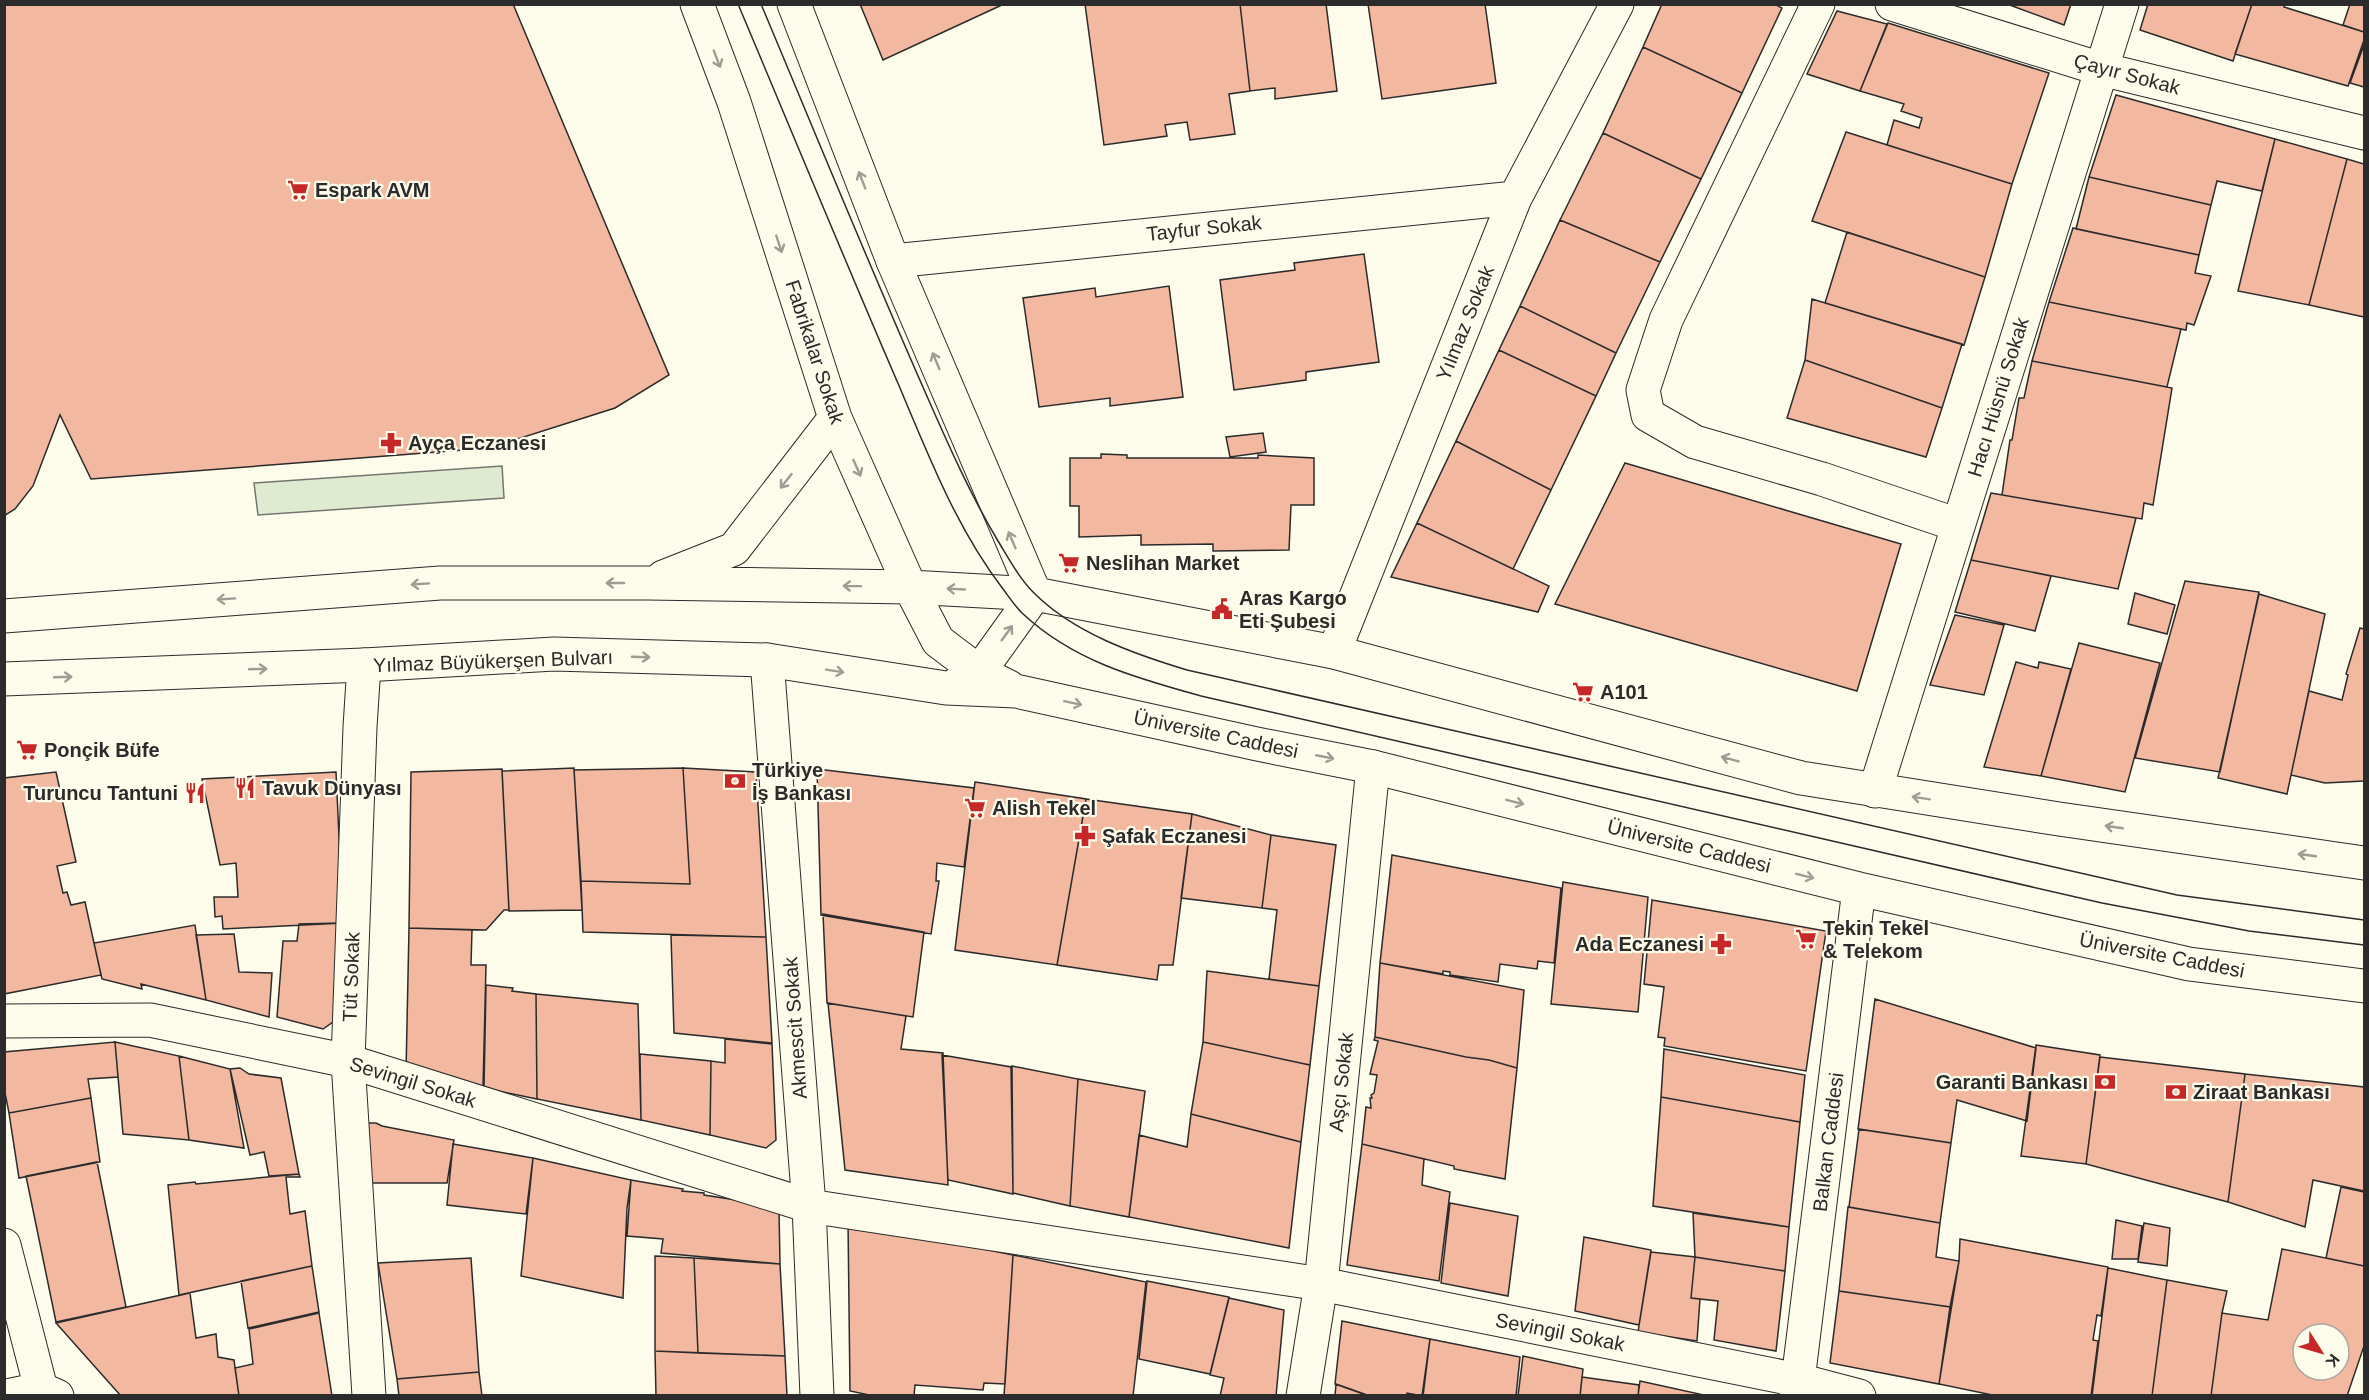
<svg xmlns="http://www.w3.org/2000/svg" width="2369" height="1400" font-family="Helvetica,sans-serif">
<rect width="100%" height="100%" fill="#fdfbea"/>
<!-- green -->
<path fill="#deebd1" stroke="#74746e" stroke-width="1.5" d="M502,466L504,498L258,515L254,483Z"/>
<!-- building -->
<path fill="#f2b8a0" stroke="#2b2b2b" stroke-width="1.5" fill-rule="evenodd" d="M4,4H513L669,375L615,408L489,448L91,479L60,415L33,486L15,509L4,516Z
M860,4H1004L883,60Z
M1085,4H1240L1250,91L1229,94L1235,134L1190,140L1187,122L1165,125L1167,136L1104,145Z
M1240,4H1326L1337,91L1275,99V88L1250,91Z
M1368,4H1485L1496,83L1382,99Z
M1662,4H1774L1782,8L1742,93L1643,47Z
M2007,4H2071L2064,25Z
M2148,4H2252L2233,61L2140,30Z
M2252,4H2285L2284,7L2364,32V40L2348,86L2235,54Z
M2350,4H2364V32L2343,25Z
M1837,11L1887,24L1860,91L1807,74Z
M1888,23L2049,73L2012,184L1887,145L1894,120L1919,128L1922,118L1901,111L1904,104L1860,91Z
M2364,45V87L2350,83Z
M1643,47L1742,93L1701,179L1603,133Z
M2116,95L2275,139L2262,191L2217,181L2211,205L2089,177Z
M1846,132L2012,184L1985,277L1812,221Z
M1603,133L1701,179L1660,262L1560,220Z
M2275,139L2347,159L2309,305L2238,291Z
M2347,159L2364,164V317L2309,305Z
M2089,177L2211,205L2199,255L2076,229Z
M1560,220L1660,262L1616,353L1520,306Z
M2073,228L2199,255L2195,273L2211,276L2194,325L2187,323L2186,330L2049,302Z
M1847,232L1985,277L1964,345L1825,303Z
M1364,254L1379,362L1306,372V380L1234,390L1220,280L1295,270L1294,263Z
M1169,286L1183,397L1110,406V398L1039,407L1023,298L1095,288L1096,297Z
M1812,299L1962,344L1942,408L1805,360Z
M2049,302L2181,329L2167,387L2032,361Z
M1520,306L1616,353L1596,396L1499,350Z
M1499,350L1596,396L1551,490L1456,441Z
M1805,360L1942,408L1926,457L1787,418Z
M2032,361L2172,388L2153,505L2144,503L2142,519L2002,495L2010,440H2012L2019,398H2024Z
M1263,433L1266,452L1230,457L1226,437Z
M1456,441L1551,490L1513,569L1417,523Z
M1101,454L1127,455V458H1258V455L1314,458V505H1291L1289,550L1213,551V544L1141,545V535L1079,537V506H1070V458H1101Z
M1625,463L1901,544L1857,691L1555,604Z
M1991,493L2136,518L2118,589L1971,560Z
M1417,523L1549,586L1538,612L1391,577Z
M1971,560L2051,576L2035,631L1955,612Z
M2185,581L2259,592L2220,772L2135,758Z
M2135,593L2175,605L2167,634L2128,624Z
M2259,594L2325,614L2287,794L2218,778Z
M1955,615L2004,625L1984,695L1930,685Z
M2360,628L2364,629V781L2325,783L2291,775L2309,691L2342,700L2348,675L2346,674Z
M2079,643L2160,663L2125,792L2041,776Z
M2016,662L2038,668L2039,662L2071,669L2041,776L1984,767Z
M574,768L582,910L509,911L502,771Z
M683,768L756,772L766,937L583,932L581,881L690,884Z
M683,768L690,884L581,881L574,770Z
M502,769L509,910H504L486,930L409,928L411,772Z
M817,769L974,788L964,867L937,863L936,881H939L931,934L821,915Z
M56,772L76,862L57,866L63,893L67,892L71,905L85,902L101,975L4,994V778Z
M336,772L343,923L223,929L222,916L215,917L214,897H238L236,863L220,865L202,779Z
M975,782L1086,799L1057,965L955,950Z
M1086,799L1192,814L1173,965H1159L1157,980L1057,965Z
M1192,814L1271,835L1262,908L1181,898Z
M1271,835L1336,845L1319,986L1269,979L1277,910L1262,908Z
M1392,855L1561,888L1554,963L1538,961L1537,969L1500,964L1498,982L1450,975V972L1443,971V974L1380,963Z
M1563,882L1648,897L1638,1012L1551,1004Z
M1652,900L1826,931L1806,1071L1664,1046L1665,1038L1658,1037L1664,987L1644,984Z
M823,914L924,932L913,1017L827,1003Z
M340,923V1017L323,1029L277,1017L283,941H297L299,924Z
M195,925L206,1000L141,984L142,989L102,979L94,943Z
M409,928L472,930L471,965H486L483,1088L406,1072Z
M234,934L239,972L272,973L269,1017L206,1000L196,935Z
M671,935L766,937L772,1043L674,1033Z
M1380,963L1524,990L1517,1068L1489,1060L1466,1057L1375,1037Z
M1207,971L1319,986L1310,1065L1203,1042Z
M486,985L513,988L512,991L536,994L537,1099L484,1088Z
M536,994L638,1004L641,1120L537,1099Z
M1875,999L2036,1048L2027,1121L1957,1100L1951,1143L1858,1129Z
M828,1003L906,1016L901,1049L943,1053L948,1185L845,1170Z
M1375,1037L1466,1057L1489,1060L1517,1068L1505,1179L1454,1169V1166L1362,1144L1366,1107L1371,1108L1370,1098H1372L1371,1095L1374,1093L1377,1075L1370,1074L1378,1041L1374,1040Z
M725,1039L772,1044L776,1140L766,1148L710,1135L711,1061L725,1063Z
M115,1042L118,1077L88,1079L91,1098L9,1113L4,1088V1052Z
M115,1042L179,1056L189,1140L123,1134Z
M1203,1042L1310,1065L1301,1142L1191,1114Z
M2036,1045L2100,1055L2086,1164L2021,1156Z
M1664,1049L1805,1075L1800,1122L1661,1097Z
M640,1054L711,1061L710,1135L641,1120Z
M942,1055L1011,1067L1013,1194L948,1180Z
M179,1056L230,1069L244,1148L189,1140Z
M2100,1057L2245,1074L2228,1202L2086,1164Z
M1012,1066L1078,1079L1070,1206L1013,1193Z
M240,1068L249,1074L281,1078L299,1174L269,1176L264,1152L250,1155L230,1069Z
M2245,1074L2364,1087V1191L2313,1180L2305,1227L2228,1202Z
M1078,1079L1145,1091L1129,1217L1070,1206Z
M1661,1097L1800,1122L1789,1227L1653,1206Z
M91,1098L100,1162L19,1178L9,1113Z
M1191,1114L1301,1142L1289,1248L1129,1217L1139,1135L1187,1147Z
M367,1123H376L382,1126L454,1140L447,1183H366Z
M1859,1129L1951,1143L1940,1223L1849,1207Z
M453,1144L533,1158L526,1214L447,1205Z
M1362,1144L1424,1159L1422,1185L1450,1192L1439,1281L1347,1265Z
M533,1158L631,1180L627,1208L623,1298L521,1276Z
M97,1162L126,1307L56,1322L26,1176Z
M299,1174L300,1177H286L290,1214L305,1211L312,1266L179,1295L168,1185L195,1182L196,1184Z
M631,1180L683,1189L682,1191L704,1193V1195L781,1207L779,1210L780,1264L661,1253L663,1239L627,1236Z
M2341,1187L2364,1192V1266L2326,1258Z
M1450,1203L1518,1216L1508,1296L1441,1283Z
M1848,1207L1940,1223L1936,1257L1959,1261L1950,1307L1839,1291Z
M1693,1213L1789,1227L1785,1271L1695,1257Z
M2116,1220L2142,1226L2138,1259H2112Z
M848,1221L1013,1255L1005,1384L984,1383L983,1390L915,1385L914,1396H874L850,1391Z
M2144,1223L2170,1228L2167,1266L2138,1262Z
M1584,1237L1651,1250L1639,1325L1575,1311Z
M1960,1239L2108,1267L2101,1316L2097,1315L2093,1340L2098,1341L2091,1396H1997L1939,1384L1959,1261Z
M2282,1249L2364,1266V1346L2347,1396H2211L2222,1313L2268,1320ZM2303,1334H2339V1370H2303Z
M1651,1252L1695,1257L1691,1298L1700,1299L1697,1341L1638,1332Z
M1013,1255L1146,1282L1133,1396H1004Z
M655,1256L694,1258L698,1353L655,1351Z
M1695,1257L1785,1271L1776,1351L1714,1340L1718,1301L1691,1298Z
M471,1258L479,1372L397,1379L378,1263Z
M694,1258L780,1264L785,1356L698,1353Z
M312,1266L319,1312L248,1328L241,1281Z
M2108,1268L2167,1280L2152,1396H2092Z
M2167,1280L2227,1291L2222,1313L2211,1396H2152Z
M1147,1281L1229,1297L1210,1374L1139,1359Z
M1839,1291L1950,1307L1939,1384L1830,1363Z
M190,1293L196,1338L216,1334L218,1357L234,1360L239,1396H121L56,1323Z
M1229,1298L1284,1310L1276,1396H1220L1224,1378L1210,1375Z
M319,1313L332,1396H239L235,1368L253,1364L249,1329Z
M1342,1321L1430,1339L1423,1396L1407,1393L1406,1396H1369L1335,1384Z
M1430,1339L1520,1357L1516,1396H1422Z
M655,1351L785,1356L787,1396H656Z
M1523,1356L1583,1369L1580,1396H1518Z
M479,1372L482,1396H399L397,1379Z
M1582,1377L1639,1385L1638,1396H1580Z
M1640,1381L1704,1395V1396H1638Z
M1336,1384L1370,1396H1335Z"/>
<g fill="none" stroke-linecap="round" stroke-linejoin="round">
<defs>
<path id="minor" d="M1818,4L1666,320L1643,390L1648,415L1695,442L1822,479L1958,525
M1892,4L2101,69L2364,133
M893,261L1515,198
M1334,652L1515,198L1617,4
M767,660L809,1206L817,1396
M364,665L360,727L348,1061L369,1396
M1875,791L2122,4
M4,1021L150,1020L348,1061L809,1206L1321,1284L1798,1380L1859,1396
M4,1245L41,1389L47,1396
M7,1396L41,1389L57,1396
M1303,1396L1321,1284L1373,767"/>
<path id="major" d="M697,4L734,102L835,418L910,587L938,641L979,672L1009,687
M794,4L893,261L1035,594
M663,577L734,549L835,418
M4,616L440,583H647L910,587L1035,594L1334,652L1801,778L2059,819L2364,863
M4,679L364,665L554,654L767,660L946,688L1016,691L1257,744L1373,767L1859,889L2189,964L2364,986
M959,682L979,672L1035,594
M1796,1396L1859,889"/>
</defs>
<!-- minor casing -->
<use href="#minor" stroke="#2b2b2b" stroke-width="35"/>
<!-- major casing -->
<use href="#major" stroke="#2b2b2b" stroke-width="35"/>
<!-- minor -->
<use href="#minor" stroke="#fdfbea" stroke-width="33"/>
<!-- major -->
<use href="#major" stroke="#fdfbea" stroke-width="33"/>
<!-- tram -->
<path stroke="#2b2b2b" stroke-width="1.5" d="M738,4C792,132 845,261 900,388C929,457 957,529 1003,589C1009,597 1015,606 1022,613C1073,661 1136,678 1201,696L2102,903L2249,931L2364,945
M761,4C816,135 869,265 926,394C948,444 970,494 998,541C1009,559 1019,578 1034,593C1074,633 1134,654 1187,670L2177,895L2364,920"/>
</g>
<!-- one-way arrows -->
<defs><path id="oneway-shaft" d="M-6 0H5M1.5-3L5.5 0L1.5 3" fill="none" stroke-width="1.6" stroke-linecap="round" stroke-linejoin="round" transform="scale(1.5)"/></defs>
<g stroke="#9e9d94">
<use href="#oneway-shaft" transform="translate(717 59) rotate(69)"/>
<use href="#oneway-shaft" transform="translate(862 180) rotate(-111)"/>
<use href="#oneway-shaft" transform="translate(779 244) rotate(72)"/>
<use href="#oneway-shaft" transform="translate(936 361) rotate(-113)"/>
<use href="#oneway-shaft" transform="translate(857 468) rotate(66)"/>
<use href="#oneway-shaft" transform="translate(786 481) rotate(128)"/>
<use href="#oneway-shaft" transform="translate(1012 540) rotate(-113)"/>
<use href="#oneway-shaft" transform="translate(615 583) rotate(-180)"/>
<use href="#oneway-shaft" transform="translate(420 584) rotate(176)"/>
<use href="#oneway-shaft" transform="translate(852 586) rotate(-179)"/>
<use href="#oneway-shaft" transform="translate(956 589) rotate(-177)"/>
<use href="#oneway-shaft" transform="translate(226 599) rotate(176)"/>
<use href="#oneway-shaft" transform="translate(1007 633) rotate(-54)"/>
<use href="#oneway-shaft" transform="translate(641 657) rotate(2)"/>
<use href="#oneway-shaft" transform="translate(258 669) rotate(-2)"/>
<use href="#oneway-shaft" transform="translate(835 671) rotate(9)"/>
<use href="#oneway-shaft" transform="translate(63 677) rotate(-2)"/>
<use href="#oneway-shaft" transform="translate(1073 703) rotate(12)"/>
<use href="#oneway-shaft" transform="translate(1325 757) rotate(11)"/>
<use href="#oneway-shaft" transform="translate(1730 759) rotate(-165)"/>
<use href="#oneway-shaft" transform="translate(1921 798) rotate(-171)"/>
<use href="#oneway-shaft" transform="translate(1515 802) rotate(14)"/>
<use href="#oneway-shaft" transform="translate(2114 827) rotate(-172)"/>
<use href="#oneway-shaft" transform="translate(2307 855) rotate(-172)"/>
<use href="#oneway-shaft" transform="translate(1805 876) rotate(14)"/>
</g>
<!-- icons -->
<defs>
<symbol id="supermarket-bare" viewBox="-9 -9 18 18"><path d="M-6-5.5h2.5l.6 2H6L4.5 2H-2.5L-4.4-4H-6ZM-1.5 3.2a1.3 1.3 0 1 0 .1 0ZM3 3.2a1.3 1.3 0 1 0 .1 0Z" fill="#c62828" stroke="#fdfbea" stroke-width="2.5" paint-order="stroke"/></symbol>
<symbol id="pharmacy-bare" viewBox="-9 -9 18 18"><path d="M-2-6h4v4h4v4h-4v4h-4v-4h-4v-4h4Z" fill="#c62828" stroke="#fdfbea" stroke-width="2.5" paint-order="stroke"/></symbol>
<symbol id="civic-bare" viewBox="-9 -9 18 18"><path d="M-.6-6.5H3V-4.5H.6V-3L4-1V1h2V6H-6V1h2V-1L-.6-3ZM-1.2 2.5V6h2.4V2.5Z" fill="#c62828" stroke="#fdfbea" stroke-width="2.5" paint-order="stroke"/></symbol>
<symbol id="bank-bare" viewBox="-9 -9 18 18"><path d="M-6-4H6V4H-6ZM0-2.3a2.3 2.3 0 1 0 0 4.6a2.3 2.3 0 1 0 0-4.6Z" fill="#c62828" stroke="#fdfbea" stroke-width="2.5" paint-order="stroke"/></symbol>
<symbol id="restaurant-bare" viewBox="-9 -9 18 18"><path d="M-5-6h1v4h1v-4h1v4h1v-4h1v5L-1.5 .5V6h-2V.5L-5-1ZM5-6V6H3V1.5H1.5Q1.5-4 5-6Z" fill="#c62828" stroke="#fdfbea" stroke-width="2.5" paint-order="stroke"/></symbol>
</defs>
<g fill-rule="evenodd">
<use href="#supermarket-bare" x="283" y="175" width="30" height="30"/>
<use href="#pharmacy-bare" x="376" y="428" width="30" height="30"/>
<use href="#supermarket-bare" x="1054" y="548" width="30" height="30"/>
<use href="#civic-bare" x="1207" y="594" width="30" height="30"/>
<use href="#supermarket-bare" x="1568" y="677" width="30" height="30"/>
<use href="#supermarket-bare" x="12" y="735" width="30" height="30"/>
<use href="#bank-bare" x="720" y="766" width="30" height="30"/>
<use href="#restaurant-bare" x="230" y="773" width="30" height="30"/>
<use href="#restaurant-bare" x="180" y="778" width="30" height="30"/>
<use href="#supermarket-bare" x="960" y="793" width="30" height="30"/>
<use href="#pharmacy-bare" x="1070" y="821" width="30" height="30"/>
<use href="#supermarket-bare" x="1791" y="924" width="30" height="30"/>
<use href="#pharmacy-bare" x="1706" y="929" width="30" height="30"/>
<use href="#bank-bare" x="2090" y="1067" width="30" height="30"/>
<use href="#bank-bare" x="2161" y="1077" width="30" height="30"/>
</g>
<g text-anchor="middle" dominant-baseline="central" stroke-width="4.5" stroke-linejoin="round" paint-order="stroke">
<!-- street labels -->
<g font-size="20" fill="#2b2b2b" stroke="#fdfbea">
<text transform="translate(2127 74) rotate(15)">Çayır Sokak</text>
<text transform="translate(1204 228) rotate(-6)">Tayfur Sokak</text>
<text transform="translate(1465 323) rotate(-68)">Yılmaz Sokak</text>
<text transform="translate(815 352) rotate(72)">Fabrikalar Sokak</text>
<text transform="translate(1998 397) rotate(-73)">Hacı Hüsnü Sokak</text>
<text transform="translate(493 661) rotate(-2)">Yılmaz Büyükerşen Bulvarı</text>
<text transform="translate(1216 734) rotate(12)">Üniversite Caddesi</text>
<text transform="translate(1689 846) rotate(14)">Üniversite Caddesi</text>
<text transform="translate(2162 955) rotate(11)">Üniversite Caddesi</text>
<text transform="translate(351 977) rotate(-88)">Tüt Sokak</text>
<text transform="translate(795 1028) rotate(-94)">Akmescit Sokak</text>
<text transform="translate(413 1082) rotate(17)">Sevingil Sokak</text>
<text transform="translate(1341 1082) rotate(-84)">Aşçı Sokak</text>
<text transform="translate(1828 1142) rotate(-83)">Balkan Caddesi</text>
<text transform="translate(1560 1332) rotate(11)">Sevingil Sokak</text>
</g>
<!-- poi labels -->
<g font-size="20" font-weight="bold" fill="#2b2b2b" stroke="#fdfbea" text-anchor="start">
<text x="315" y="190">Espark AVM</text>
<text x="408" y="443">Ayça Eczanesi</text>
<text x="1086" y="563">Neslihan Market</text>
<text x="1239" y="598">Aras Kargo<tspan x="1239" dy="23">Eti Şubesi</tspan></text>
<text x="1600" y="692">A101</text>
<text x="44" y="750">Ponçik Büfe</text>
<text x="752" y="770">Türkiye<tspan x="752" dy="23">İş Bankası</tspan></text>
<text x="262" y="788">Tavuk Dünyası</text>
<text x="178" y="793" text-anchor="end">Turuncu Tantuni</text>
<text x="992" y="808">Alish Tekel</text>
<text x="1102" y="836">Şafak Eczanesi</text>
<text x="1823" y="928">Tekin Tekel<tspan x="1823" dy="23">&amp; Telekom</tspan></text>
<text x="1704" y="944" text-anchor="end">Ada Eczanesi</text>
<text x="2088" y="1082" text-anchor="end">Garanti Bankası</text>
<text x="2193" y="1092">Ziraat Bankası</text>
</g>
</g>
<!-- border -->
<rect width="2369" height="1400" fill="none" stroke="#2b2b2b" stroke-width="12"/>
<!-- north arrow -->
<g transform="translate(2321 1352) rotate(127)"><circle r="28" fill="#fdfbea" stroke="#a9a89e" stroke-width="1.5"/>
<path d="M0-4.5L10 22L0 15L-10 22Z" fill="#c62828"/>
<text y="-9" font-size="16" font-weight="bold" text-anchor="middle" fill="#2b2b2b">K</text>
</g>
</svg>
